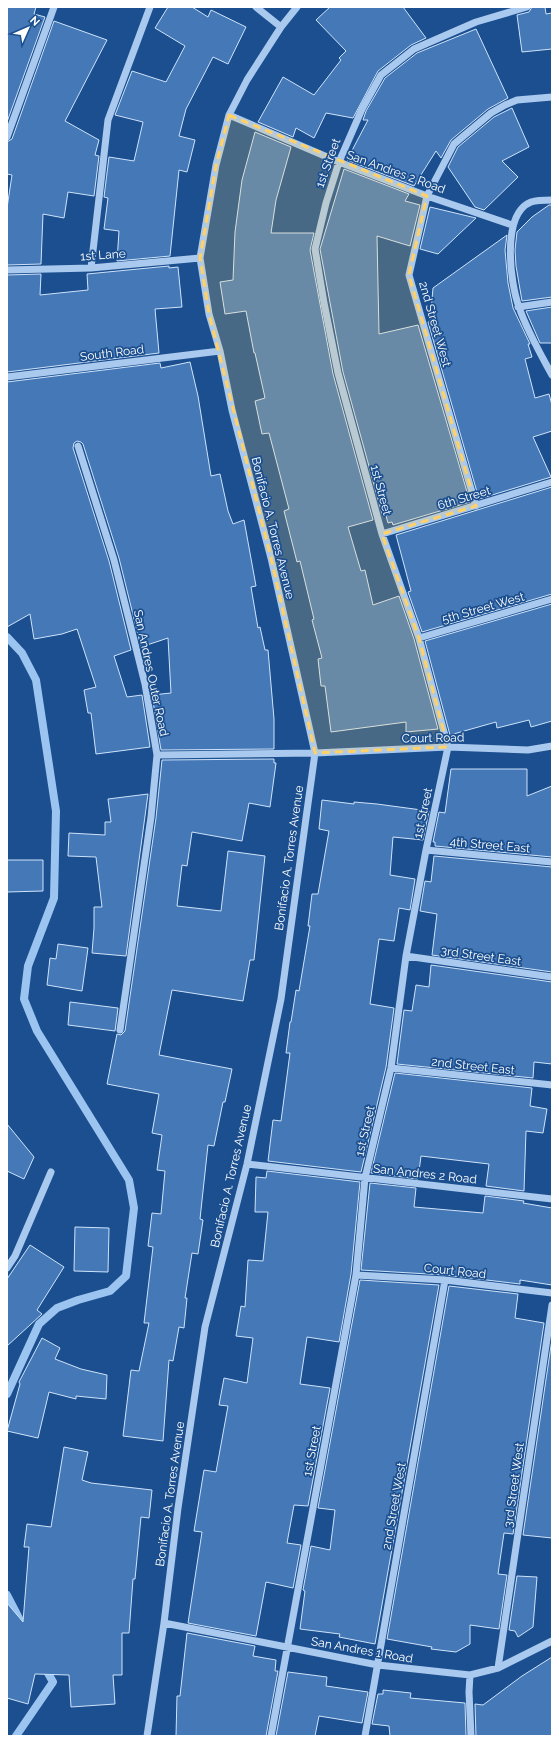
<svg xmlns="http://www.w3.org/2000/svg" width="559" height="1743" font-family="Raleway,sans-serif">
<rect width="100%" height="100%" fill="#1b4f8f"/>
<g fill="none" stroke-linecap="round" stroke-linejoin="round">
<!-- stream -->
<path stroke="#9cc4f0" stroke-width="8" d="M7,637L22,653L36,680L56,811L54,898L28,966L24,999L37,1031L129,1180L134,1208L126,1276L110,1291L78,1300L57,1308L39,1324L7,1394
M7,1595L22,1624
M16,1736L53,1682L44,1666"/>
</g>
<!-- building -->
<path fill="#4478b7" stroke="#cfe3fa" d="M7,7H36L34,14L45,17L7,122Z
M168,7H192L208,17L211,10L246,27L228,64L213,57L186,109L179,136L195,140L187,172L179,170L170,256L117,261L119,231L104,229L108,198L104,197L109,157L134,161L143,122L115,115L132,71L166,82L185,46L155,28Z
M330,7H403L426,38L411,45L378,71L353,118L326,113L314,138L296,128L293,137L258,122L283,77L314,95L341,60L339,58L346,51L316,20Z
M532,7H545L546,14L552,13V49L522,52L517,15L529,12Z
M54,21L107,40L65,121L99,140L95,155L99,156L94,196L68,192L64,218L43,214L41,264L7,265V208L12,175L7,174V142L12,139Z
M476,29L508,98L488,109L451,140L441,158L436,151L414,186L347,160L368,120H363L366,111L385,78L417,53Z
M512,108L529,147L502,161L518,177L484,210L475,207L448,167L458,147L494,117Z
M255,132L291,147L276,200L271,233H314L310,250L333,374L373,520L348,527L361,571L365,570L373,605L399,596L414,639L438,729L406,732V722L331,732L325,686H321L318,659L322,658L312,620L314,619L300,561L297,562L284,511L289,509L269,433L262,434L255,401L265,398L255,353H254L246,311L225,314L220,282L233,280L235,232L242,180Z
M344,169L409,194L405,201L420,205L410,246L377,236L379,334L418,325L470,502L393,525L392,522L388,523L386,516L383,517L343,372L320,249Z
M549,205H552V297L522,301L516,266L515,250L517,232L532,217Z
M430,207L476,218L438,254L420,249Z
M507,235L505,250L508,283L513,308L530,344H528L532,357L525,359L535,398L549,394L552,405V431L533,437L551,477L479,499L428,322H430L433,288Z
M169,266V268L178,267L182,307L155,309L159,353L7,372V275L41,274L40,295L88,290L87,274Z
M552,307V343H540L526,311Z
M190,362L198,396L211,476L220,474L228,511L233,524L244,520L256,586L251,587L258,628L260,627L265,650H268L274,719V749L161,750L152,695L171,693L168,638L141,647L119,558L83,444L81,442L77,441L74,443L73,448L109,561L131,650L114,656L127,697L142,695L150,747L96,754L91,713H88L84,690L96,687L77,629L62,634L34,639L30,614L7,627V382L160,363L161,368Z
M552,487V594L422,632L408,592L411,591L396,535Z
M552,604V721L531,727L529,720L497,728L496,722L450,735L425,641Z
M274,759V763H276L270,807L249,803L242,841L192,832L187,866L182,865L177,906L221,911L228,851L265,856L254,960H250L243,1001L172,990L159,1055L232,1069L225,1102H223L214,1146L208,1145L200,1219L203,1220L198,1254L192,1253L185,1298H187L184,1328L179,1327L173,1361L169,1360L163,1441L123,1436L131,1370L139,1371L149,1323H144L153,1247L148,1246L152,1213L161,1214L165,1171L157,1170L162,1135L152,1133L159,1094L107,1084L117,1034L121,1035L125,1031L156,818L162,760Z
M451,769H527V796L552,786V857L435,846V842H433L439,812L445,813Z
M148,794L126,956L92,953L94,928V907H102L96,857L68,856L69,833L105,835V822H111L108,799Z
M322,800L354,804V802L377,804L429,811L423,840L393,837L390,875L415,879L410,910L399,908L394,941L379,939L370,1004L394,1008L386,1067L361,1172L268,1161L273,1120L281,1121L290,1053H286L290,1022H291L296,990L299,991L310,926H308L312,894H318L329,831L319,829Z
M434,856L552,867V972L432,955L437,914L420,911L425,881L431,882Z
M7,860H43V891L7,892Z
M58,944L88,948L82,991L47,985L50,958L56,959Z
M431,965L552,982V1064L534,1062L533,1078L397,1064L404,1010L412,1011L416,985L429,987Z
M70,1002L118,1008L115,1031L68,1025Z
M395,1073L532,1088L530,1106L547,1109L543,1133L526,1131L524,1191L486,1186L489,1164L421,1156L418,1179L371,1173Z
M7,1124L34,1157L24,1179L7,1171Z
M267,1171L360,1182L351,1274L339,1342L307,1337L300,1384L330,1388L308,1506L294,1505L287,1543L301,1545L293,1588L266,1582L256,1636L188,1623L202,1532L194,1531L204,1470L216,1472L228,1406L219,1405L224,1378L247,1383L253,1338L236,1336L241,1306L245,1307L248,1260L263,1261L268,1212H255L256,1177L266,1178Z
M370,1183L416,1188L414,1207L483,1213L485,1196L524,1201L523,1203L552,1208V1285L520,1280V1284L445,1275L361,1270Z
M75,1227L109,1228L108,1272L74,1271Z
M30,1245L64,1267L37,1310L42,1314L7,1346V1279Z
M360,1280L439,1285L375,1644L339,1637L340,1634L300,1629L305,1591L303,1590L311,1546L330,1550L335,1510L318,1508Z
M449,1286L518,1294L515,1318L544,1323L513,1534L504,1533L498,1574L507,1575L499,1629L470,1625V1644L456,1652L431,1649L432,1647L387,1639Z
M42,1338L60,1348L55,1359L81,1369L107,1375L106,1399L76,1396V1399L49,1392L38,1438L7,1431L20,1384L19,1382Z
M552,1339V1538L523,1535Z
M64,1447L88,1452L82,1480L91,1483L152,1490L149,1518L141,1517L135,1579H133L129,1633H122V1675H113L115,1704L71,1707L69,1675L35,1674L28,1704L7,1698V1603L23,1622L29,1547H24L27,1524L51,1527Z
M517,1576L537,1577L533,1627L518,1637L515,1631L509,1630Z
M187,1633L255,1646L253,1656L276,1660L275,1671H278L266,1736H176L177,1696H180Z
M552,1657V1736H476L475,1704L483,1705L522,1676Z
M288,1672L327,1677L326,1686L368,1692L362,1723L319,1716L315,1736H276Z
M383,1690L411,1693L410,1698L465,1703L466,1736H390L389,1726L372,1724L378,1694H383Z"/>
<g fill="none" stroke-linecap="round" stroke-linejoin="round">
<!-- minor -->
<path stroke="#a9c9ee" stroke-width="7" d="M256,7L281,27
M229,115L339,162L427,196L512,225
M7,137L54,7
M552,200C546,200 537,200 531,202C501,214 510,283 519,307C527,331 540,353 552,375
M91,268L108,120L150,7
M7,270L91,268L200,258
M518,307L552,302
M7,377L220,351
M78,446L114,560L145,684L157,755L151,817L120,1030
M476,506L409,275L427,196L454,144L491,113L505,105L517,100L552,97
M382,534L552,482
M419,638L552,599
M157,755L315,753L448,747L528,750L552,746
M426,850L552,862
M406,956L552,977
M391,1068L552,1085
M247,1164L552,1199
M7,1268L15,1256L51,1172
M356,1275L445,1280L552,1293
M164,1623L378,1665L470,1675L498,1668L552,1641
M498,1668L552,1305
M470,1675L469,1692L471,1736
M147,1736L164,1623L178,1508L205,1327L247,1164L281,999L315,753L271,558L232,410L220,351L209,314L200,258L216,165L229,115L247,80L281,27L297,7
M271,1736L356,1275L365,1178L391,1068L406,956L426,850L448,747L419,638L382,534L338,373L324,303L315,249L326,203L339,162L362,109L381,75L414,49L476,22L527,7
M365,1736L445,1280"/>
</g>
<!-- marked area -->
<path fill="#ffd166" fill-opacity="0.2" stroke="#ffd166" stroke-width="3" stroke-dasharray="8 5" stroke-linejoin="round" d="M229,115L427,196L409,275L476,506L382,534L419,638L448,747L315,753L271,558L209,314L200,258L216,165Z"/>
<g text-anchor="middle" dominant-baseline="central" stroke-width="3.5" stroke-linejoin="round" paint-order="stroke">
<!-- street labels -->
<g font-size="12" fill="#fff" stroke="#1b4f8f">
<text transform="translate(328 163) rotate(-70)">1st Street</text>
<text transform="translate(396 172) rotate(20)">San Andres 2 Road</text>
<text transform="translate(103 255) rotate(-4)">1st Lane</text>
<text transform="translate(435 324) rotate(74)">2nd Street West</text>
<text transform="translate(112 353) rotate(-7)">South Road</text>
<text transform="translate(381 490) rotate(75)">1st Street</text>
<text transform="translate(464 498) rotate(-17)">6th Street</text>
<text transform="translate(273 528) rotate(76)">Bonifacio A. Torres Avenue</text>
<text transform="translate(483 608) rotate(-16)">5th Street West</text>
<text transform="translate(151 673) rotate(78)">San Andres Outer Road</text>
<text transform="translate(433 738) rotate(-1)">Court Road</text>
<text transform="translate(423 813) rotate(-78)">1st Street</text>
<text transform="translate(490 845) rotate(5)">4th Street East</text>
<text transform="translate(289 858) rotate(-82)">Bonifacio A. Torres Avenue</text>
<text transform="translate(481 956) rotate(8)">3rd Street East</text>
<text transform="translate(473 1066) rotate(6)">2nd Street East</text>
<text transform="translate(365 1131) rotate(-77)">1st Street</text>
<text transform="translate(425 1174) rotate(6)">San Andres 2 Road</text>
<text transform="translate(231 1176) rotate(-77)">Bonifacio A. Torres Avenue</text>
<text transform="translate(455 1271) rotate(6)">Court Road</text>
<text transform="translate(312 1451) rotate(-79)">1st Street</text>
<text transform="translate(514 1485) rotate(-82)">3rd Street West</text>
<text transform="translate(170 1494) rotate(-82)">Bonifacio A. Torres Avenue</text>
<text transform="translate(394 1506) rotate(-80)">2nd Street West</text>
<text transform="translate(362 1650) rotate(10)">San Andres 1 Road</text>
</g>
</g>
<!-- border -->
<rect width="559" height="1743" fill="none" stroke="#ffffff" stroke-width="16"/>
<!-- north arrow -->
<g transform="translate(28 28) rotate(45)" stroke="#1b4f8f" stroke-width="3" paint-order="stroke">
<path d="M0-3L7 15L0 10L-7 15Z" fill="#ffffff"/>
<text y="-6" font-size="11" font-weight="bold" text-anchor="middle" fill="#ffffff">N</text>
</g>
</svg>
